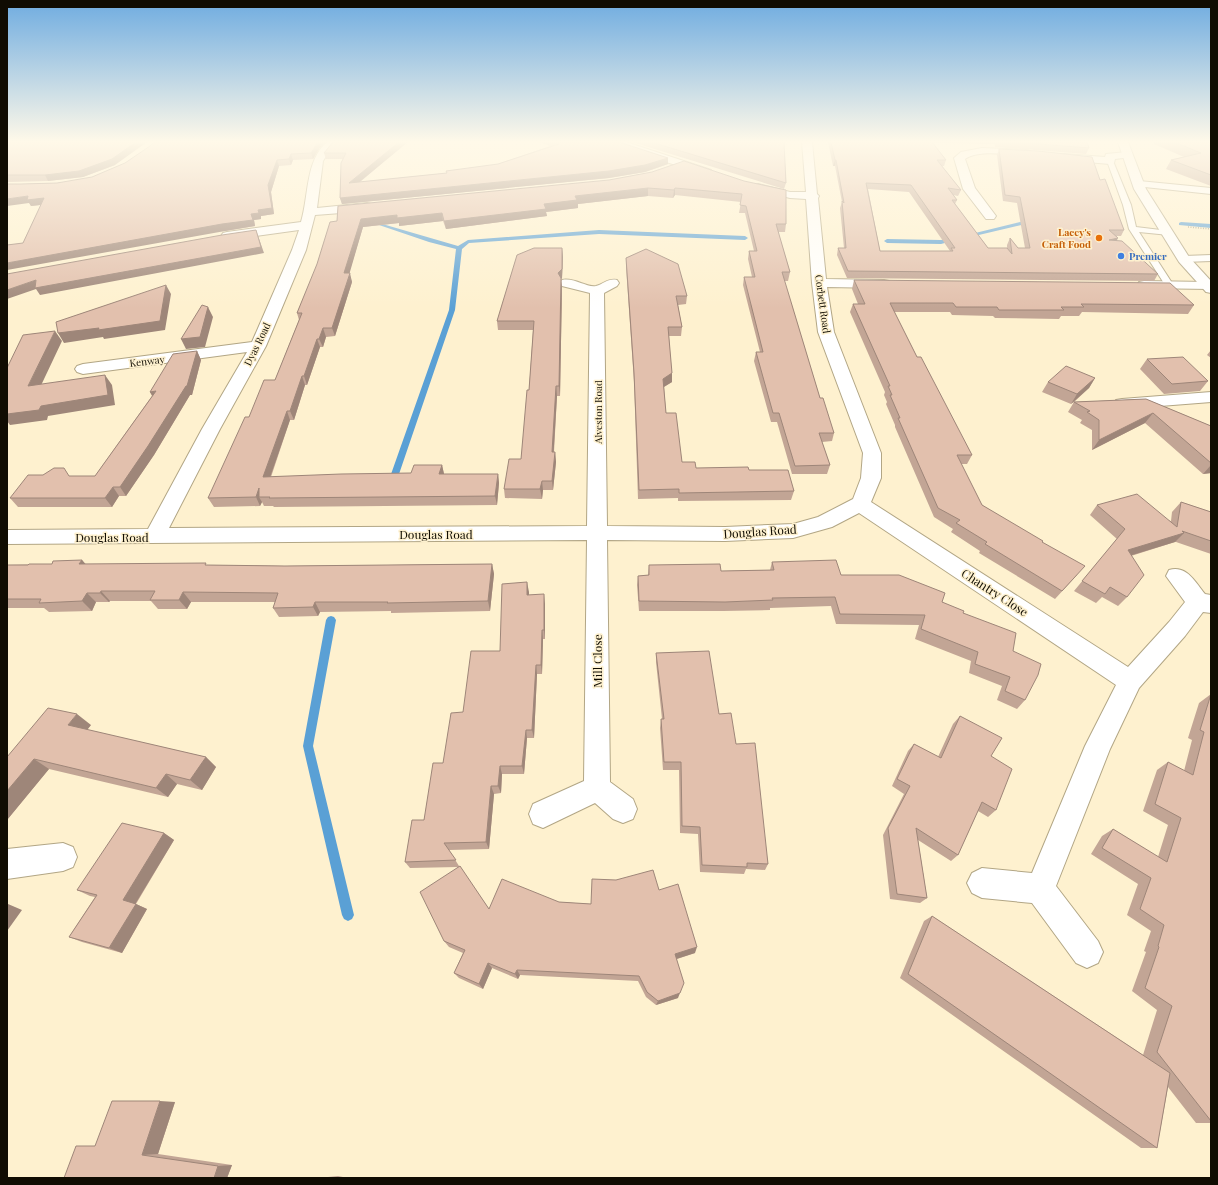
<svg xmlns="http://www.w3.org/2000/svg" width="1218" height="1185" font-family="'Playfair Display',serif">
<rect width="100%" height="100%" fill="#fef1cf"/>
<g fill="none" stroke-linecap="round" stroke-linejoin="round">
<!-- stream -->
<path fill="#5aa0d5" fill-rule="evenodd" d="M1032,219L1035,221L1034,222L966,238L963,236Z
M1181,222L1211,224V228L1179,225V223Z
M379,223L458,246L468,240L599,230L745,236L748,238L745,240L599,234L469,243L462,249L455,310L398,477L394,480L390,477L449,310L456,249L429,242L379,225Z
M954,237L956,238V240L941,244L887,243L884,241L887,239L941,240Z
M331,616L334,617L336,620L313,746L354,915L352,919L348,921L344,919L342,915L303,746L326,620L328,617Z"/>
<defs>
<path id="lane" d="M1110,159L1113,161L1131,205L1136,227L1169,231L1173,233L1169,235L1139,232L1174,286L1173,288H1167L1129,229L1123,205L1107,161Z
M1211,255V261L1184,262L1180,259L1184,256Z"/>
<path id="street" d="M327,142H338L330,150L323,161L317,208L367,203L371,204L373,207L371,210L367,211L315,215L306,250L266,346L220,429L169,528L587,526L590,293L562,286L560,283L562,280C574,277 587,288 596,286C604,284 608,278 617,280L619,283L617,286L604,293L607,526L725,527L793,524L818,517L853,499L861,478L863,453L818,332L812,283L806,199L790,198L754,189L752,187L754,185L758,184L790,192H806L802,142H812L817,194L819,196L818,198L826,279L884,280L889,281L891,284L889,287L884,288L827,287L834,332L881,453V478L871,502L1128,667L1169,622L1185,602L1166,576L1169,570C1187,565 1195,582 1205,594L1211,595V613L1203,612L1185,636L1139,688L1110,749L1056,886L1098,941L1103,952L1098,963L1087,968L1076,963L1032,903L982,898L972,893L967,883L972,873L982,868L1032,873L1085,746L1116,685L859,513L832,527L793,538L725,541L607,540L610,782L633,799L637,809L633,819L623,823L613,819L595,803L543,828L533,824L529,814L533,804L584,781L587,540L7,544V530L148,529L202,429L247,352L83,374L77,372L75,369L77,366L83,364L252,342L292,250L299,230L227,240L223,239L221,236L223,233L227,232L301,222C309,196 305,161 327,142Z
M610,142H626L711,170L712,172L711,174H703L611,144Z
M982,148L1028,150L1033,153L1028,156C1011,155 979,149 965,159L975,188L996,216L994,219H986L963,189L954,158L961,152Z
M1127,152L1132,155L1131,157L1115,159L1114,163L1110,164L1063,160L1058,157L1063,154L1105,157L1106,154Z
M1139,181L1211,188V194L1135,186L1133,184L1135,182Z
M1144,281L1207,282L1211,283V289L1139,288L1137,285L1139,282Z
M1211,392V402L1122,409L1116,408L1113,404L1116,400L1122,399Z
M63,843L73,847L77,857L73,867L63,871L7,879V849Z"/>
<path id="secondary" d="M1118,142H1128L1146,189L1189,257L1211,281V293L1206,292L1179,262L1134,189Z"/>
</defs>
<!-- lane casing -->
<use href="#lane" stroke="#b2a685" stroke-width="2"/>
<!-- street casing -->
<use href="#street" stroke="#b2a685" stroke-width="2"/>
<!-- secondary casing -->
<use href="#secondary" stroke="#b2a685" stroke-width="2"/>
<!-- path -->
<path stroke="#aaa087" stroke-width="1.5" stroke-dasharray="1 1.5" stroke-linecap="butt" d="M1188,227L1211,229"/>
<!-- lane -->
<use href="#lane" fill="#fff" fill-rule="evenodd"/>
<!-- street -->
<use href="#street" fill="#fff" fill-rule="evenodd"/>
<!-- secondary -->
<use href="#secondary" fill="#fff" fill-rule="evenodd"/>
</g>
<!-- wall -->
<path fill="#c2a595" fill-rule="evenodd" d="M7,142L115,165L83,177L48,181L7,182Z
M407,142L360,182L447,173L498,164L550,146L539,142H619L668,164L645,172L609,178L342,204L340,198L343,159H326L324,153Z
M632,142H784L786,183L784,189Z
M828,142H1087L1089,148L1086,154L995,147V144L933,143L946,160L944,166H942L961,190L958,196L953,195L957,200L955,204L988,248H1007V245L1010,238L1018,248H1025L1017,203L1003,201L997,155L999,149L1100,180L1124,230L1121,236H1117V241L1158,274L1154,281L847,278L837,255L838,248H844L840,208L842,202L835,166H833ZM868,189L909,192L950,251H880Z
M1154,142H1211V186L1166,169L1171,160L1184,157L1154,144Z
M319,149L313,159L293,160L291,165L279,166L271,192L274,214L261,216V219L254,220L255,226L225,231L23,243L41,205L31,206L21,184L57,183Z
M744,181L786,224L785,232H778L790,272L788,281H784L820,398L834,433L832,441L822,442L830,465L827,474H792L777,422H771L754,361L756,352H760L743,285L744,277H752L748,259L749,251H754L745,213H739L741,202L675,195L673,198L648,196L578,204V208L546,212L547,216L446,229L443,221L399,226V223L363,227L349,273L352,282L335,336L326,337L323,347H320L307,385H305L294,420H290L271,477L411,473L442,465L444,474H498L499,483L497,505L274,507L273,506H264L262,502L260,506L214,507L208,498L249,417L275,380L299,320L297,313L337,221L338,206Z
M562,248L563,257L562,278L561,279L562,287L560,396H557L554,452H555L556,462L553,490H543L542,499L505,498L504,489L521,459L529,390L533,330H498L497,321Z
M626,258L687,296L686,304L678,305L682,327L681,336H669L672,382L664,387L666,413L682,462L696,468L749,470L794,491L791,500L678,501V498L638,499L634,382L626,267Z
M854,280L1194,305L1188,314L1082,312L1079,316H1061L1059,319L995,318L993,316L952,315L950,312H894L917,357L972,455L967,464H961L982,505L1042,542L1077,575L1055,599L979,553L980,551L951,532L953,529L934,517L895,427V425L886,404L887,402L884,395L885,392L850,312L853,304H858L852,289Z
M1211,350V358L1207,355Z
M197,351L201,360L192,395H190L154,455L126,496H119L112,507H18L10,498L71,476H95L152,396L150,392Z
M1147,359L1208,381L1200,391L1164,394L1140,369Z
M1095,378L1089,388L1074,402L1146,399L1211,426V473L1203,474L1145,423L1092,450V430L1080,423L1082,420L1068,412L1074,402L1071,404L1042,392L1048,382Z
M1181,502L1211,512V554L1176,542H1175L1131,556L1127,597L1118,606L1102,597L1096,603L1074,591L1117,539L1090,515L1097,505L1171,521L1172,512Z
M82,560L85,564L207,565L285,566L492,564L494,574L490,611L391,613V611L320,612L318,616L279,617L273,608L275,602H191L187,609H158L151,601H110L109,602H96L92,611L49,612L44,608H7V565L52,564Z
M772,562L841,575L942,602L963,613L1013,651L1025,700L1017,709L997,700L1002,686L969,673L971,661L915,639L919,625L836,624L831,606L770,608V610L723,611H639L637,585L638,576L648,575L649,565L721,571L770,570Z
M529,592V595L545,604V639H543L542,674H537L534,738H527L524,774H502L501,793L494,794L489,849L449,850L459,866L489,909L559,902L591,904L659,890L695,953L677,959L678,998L656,1005L646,997L638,981L520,975L518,979L492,968L483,989L459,978L454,973L463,953L449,947L444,941L458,867L410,868L405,862L424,820L443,763L463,712L500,651Z
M656,653L719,714L736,744L768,864L765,870L746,869L744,874L700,872L698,834L680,833L679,770H663L660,728L661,719H662L656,662Z
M1211,694V1123H1196L1168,1087L1157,1148H1141L900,978L924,921L932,916L1143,1055L1157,1010L1132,991L1146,952L1144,951L1151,931L1127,915L1138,884L1091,854L1102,836L1113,829L1158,857L1168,825L1143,811L1157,770L1168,762L1184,771L1192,740L1188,738L1199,703Z
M960,716L991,756L996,810L988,817L978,811L958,855L951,861L918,840L927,898L920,903L890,899L883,835L904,794L892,786L908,751L914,744L938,757L953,724Z
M91,725L87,730L206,757L216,767L202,790L177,784L168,797L49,769L7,820V757Z
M164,833L174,840L136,904L147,909L122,953L82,942L69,937L95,897L90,896L77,890Z
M175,1102L158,1154L232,1165L227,1178H64L95,1146Z
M338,1176L348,1178H328V1177Z"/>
<!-- shaded-wall -->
<path fill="#9e8679" d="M136,142H147L115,165L83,177L48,181L45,175Z
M318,142H325L319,149L313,159L311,153Z
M399,142H408L351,189L349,183Z
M291,154L293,160L291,165L289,159Z
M668,158V164L645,172L609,178L342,204L340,198Z
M277,160L279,166L271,192L274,214L261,216V219L254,220L255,226L225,231L7,270V263L251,214L258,210L268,185Z
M835,160H836L835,166H833Z
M648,188V196L578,204V208L546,212L547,216L446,229L444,221L544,204L575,196Z
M675,188V195L673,198L674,190Z
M28,196L44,198L48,204L31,206L29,203L7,206V199Z
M442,213L443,221L399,226V223L363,227L347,282L344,273L361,219L397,215Z
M256,230L264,253L40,295L36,289L7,299V290L36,280Z
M1118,238L1115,244L1109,240Z
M562,248L563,257L562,278L561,279L562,287L560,396L559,386L558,273Z
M350,273L352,282L335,336L332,328Z
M166,285L171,294L165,330L104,339L103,337L64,343L58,333Z
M208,307L213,317L205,347L186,349L181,339Z
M323,328L326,337L323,347L319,339Z
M55,331L62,341L36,396L28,386Z
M317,339L320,347L307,385L304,376Z
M197,351L201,360L192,395H190L154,455L126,496L120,487Z
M672,373V382L662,388L663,379Z
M105,375L112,385L115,405L48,416L47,420L10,425L7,421V414L41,406Z
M302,376L305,385L294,420L290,411Z
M1095,378L1089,388L1071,404L1077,394Z
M556,386L557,396L553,462L552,452Z
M156,391L155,400L150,392Z
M287,411L290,420L267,486L263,477Z
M1153,413L1145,423L1092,450L1099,440Z
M555,452L556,462L553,490L552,481Z
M442,465L444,474L442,483L439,474Z
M1211,465V473L1203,474Z
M498,474L499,483L497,505L495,496Z
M542,481L543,490L542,499L540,489Z
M113,487L119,496L112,507L105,498Z
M259,488V497L262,502L260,506L256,497Z
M1184,533L1175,542L1119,559L1128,550Z
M82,560L91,570L79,564Z
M492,564L494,574L490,611L488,601Z
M527,582L529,592V605L527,595Z
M101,591L110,601L109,602L100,593Z
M183,592L191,602L187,609L179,600Z
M87,593L96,602L92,611L82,601Z
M544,594L545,604V639L544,630Z
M315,602L320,612L318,616L313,607Z
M542,630L543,639L542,674L541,665Z
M536,665L537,674L534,738L532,730Z
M77,714L91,725L82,736L68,725Z
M526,730L527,738L524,774L522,766Z
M206,757L216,767L202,790L190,780Z
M34,759L49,769L7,820V791Z
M500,766L502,774L501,793L498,786Z
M166,774L177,784L168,797L156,788Z
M491,786L494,794L489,849L486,842Z
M164,833L174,840L134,906L123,900Z
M8,904L22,910L7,931V905Z
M136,904L147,909L122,953L109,948Z
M697,947L695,953L673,960L675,954Z
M488,963L492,968L483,989L479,984Z
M517,970L520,975L518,979L515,974Z
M680,993L678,998L656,1005L658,1001Z
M160,1101L175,1102L158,1154L142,1155Z
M232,1165L227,1178H214L218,1166Z"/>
<!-- building -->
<path fill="#e2c0ad" stroke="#9e8679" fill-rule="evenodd" d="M7,142H136L112,159L79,171L45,175H7Z
M154,142H318L311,153L291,154L289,159L277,160L268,185L272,208L258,210L259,213L251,214L253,220L222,224L7,263V245L23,243L44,198L27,200L28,196L7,199V184H21L57,183L92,177L125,163L150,146Z
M333,142H399L349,183L447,173L446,171L498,164L559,144L554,142H619L668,158L645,165L609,171L340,198L341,163L346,153H324Z
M651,142H784L786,183Z
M831,142H932L946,160H937L961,190L948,188L957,200H952L988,248H1007L1012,254L1010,238L1018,248H1030L1020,197L1005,195L999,149L1038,151L1092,157L1100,180L1105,179L1124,230H1109L1118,238L1109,240L1122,241L1158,274L848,271L838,248H846L842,201L844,203L836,160H835ZM866,183L911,185L955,248H951L953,251H880Z
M1013,142H1087L1089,148Z
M1174,142H1211V175L1171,160L1201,153Z
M684,161L744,181L786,190V224H776L790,272H782L820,398H823L834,433H819L830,465L795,466L779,413H773L756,352H763L744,277H755L749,251H757L746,206L740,205L742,194L675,188L674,190L648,188L575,196L577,200L544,204L546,209L444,221L442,213L397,218V215L361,219L344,273H350L332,328H323L319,339H317L304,376H302L290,411H287L263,477L341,474L411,473L414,465H442L439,474H498L495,496L269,498L270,497H259V488L256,497L208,498L245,417H249L264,380H275L302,313H297L317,264L330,222L337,221L338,206L609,180L652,172Z
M256,230L261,247L35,288L36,280L7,290V274L222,235Z
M534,248H562V269L558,273L561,278L559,386H556L552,452H555L552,481H542L540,489H504L509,459H521L527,390H529L534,321H497L517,255Z
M646,249L678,264L687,296H676L682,327H668L672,373L663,379L666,413H676L682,462H695L696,468L748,467L749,470H788L794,491L679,493V489L639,490L634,373L626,258Z
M854,280L1170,283L1194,305L1081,304L1084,307H1061L1064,310H999L997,307H956L953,303H890L917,357H921L972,455H957L982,505L1043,541L1042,542L1085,566L1062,591L985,544L987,542L956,523L960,520L938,508L898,418H900L890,395H892L888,386H890L853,304H865Z
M166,285L160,321L98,330L99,328L58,333L56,322Z
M202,305L208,307L200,337L181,339Z
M55,331L28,386L105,375L108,395L41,406L39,410L7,414V368L23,335Z
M197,351L187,386H186L148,446L120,487H113L105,498H10L28,475H43L54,468H64L69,476H95L156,391L150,392L173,354Z
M1183,357L1208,381L1172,384L1147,359Z
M1066,366L1095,378L1077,394L1048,382Z
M1146,399L1211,426V463L1153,413L1099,440V420L1087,412L1090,411L1074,402Z
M1137,494L1177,527L1181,502L1211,512V541L1182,531L1184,533L1128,550L1144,575L1127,597L1110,587L1105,594L1082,581L1125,529L1097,505Z
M82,560L79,564L206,563L205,565L285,566L492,564L488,601L387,603L388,602H315L313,607L273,608L278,593L183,592L179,600H150L155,591H101L100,593H87L82,601L39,603L41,599H7V565H28L29,564H52L53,561Z
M836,560L841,575H899L945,593L942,602L964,611L963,613L1016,633L1013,651L1041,664L1038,675L1025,700L1005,691L1010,677L975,664L978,652L921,629L925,615L840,614L835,597L772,598L773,600L725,602L639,601L638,576L649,575V565L720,564L721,571L774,570L772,562Z
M527,582V595L544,594V630H542L541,665H536L532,730H526L522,766H500L498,786H491L486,842L444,843L456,860L405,862L412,820H424L433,763H443L451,713L463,712L471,651H500L502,584Z
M709,651L719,714L731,713L736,744L755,743L768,864L747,863V867L702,865L700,827L682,826L681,762H664L661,719H664L656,653Z
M1211,694V1121L1157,1052L1172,1006L1145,988L1159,947L1158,946L1164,925L1140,909L1151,878L1102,848L1113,829L1167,862L1181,818L1155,804L1168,762L1193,775L1204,732L1200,730Z
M48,708L77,714L68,725L206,757L190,780L166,774L156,788L34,759L7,791V757Z
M960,716L1002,738L991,756L1012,769L996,810L982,802L958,855L916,828L927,898L897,894L888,828L910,786L897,779L914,744L941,758Z
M122,823L164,833L123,900L136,904L109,948L69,937L97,895L77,890Z
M460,866L489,909L502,879L559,902L591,904L592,879L616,880L653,870L659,890L678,884L697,947L675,954L684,983L680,993L658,1001L647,992L639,976L517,970L515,974L488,963L479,984L454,973L465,950L444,941L420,892Z
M932,916L1170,1073L1157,1148L908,974Z
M112,1101H160L142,1155L218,1166L214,1178H64L76,1146H95Z"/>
<!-- sky -->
<linearGradient id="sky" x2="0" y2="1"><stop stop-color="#6face0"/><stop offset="0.46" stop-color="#fff9e9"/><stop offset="1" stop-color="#fff9e9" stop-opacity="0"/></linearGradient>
<rect width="1218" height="308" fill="url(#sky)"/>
<!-- markers -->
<circle fill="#e8710a" stroke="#fef1cf" stroke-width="1.5" cx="1099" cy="238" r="4"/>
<circle fill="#3f7fe0" stroke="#fef1cf" stroke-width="1.5" cx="1121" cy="256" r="4"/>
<g text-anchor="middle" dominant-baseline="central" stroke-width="3" stroke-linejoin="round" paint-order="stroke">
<!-- far-food labels -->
<g font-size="10" font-weight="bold" fill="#c56008" stroke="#fef1cf" text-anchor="end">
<text x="1091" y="232">Lacey's<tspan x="1091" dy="12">Craft Food</tspan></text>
</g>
<!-- far-shop labels -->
<g font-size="10" font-weight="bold" fill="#366cbe" stroke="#fef1cf" text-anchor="start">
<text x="1129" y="256">Premier</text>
</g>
<!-- far-street labels -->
<g font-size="10" fill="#100c02" stroke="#fef1cf">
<text transform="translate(823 304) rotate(82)">Corbett Road</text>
<text transform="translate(257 344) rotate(-64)">Dyas Road</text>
<text transform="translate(147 361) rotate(-7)">Kenway</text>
<text transform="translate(598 412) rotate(-90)">Alveston Road</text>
</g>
<!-- street labels -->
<g font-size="12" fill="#100c02" stroke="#fef1cf">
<text transform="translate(760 531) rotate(-4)">Douglas Road</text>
<text x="436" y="534">Douglas Road</text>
<text x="112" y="537">Douglas Road</text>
<text transform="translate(995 592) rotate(33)">Chantry Close</text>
<text transform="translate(597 661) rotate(-90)">Mill Close</text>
</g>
</g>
<!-- border -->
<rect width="1218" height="1185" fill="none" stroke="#100c02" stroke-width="16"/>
</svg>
